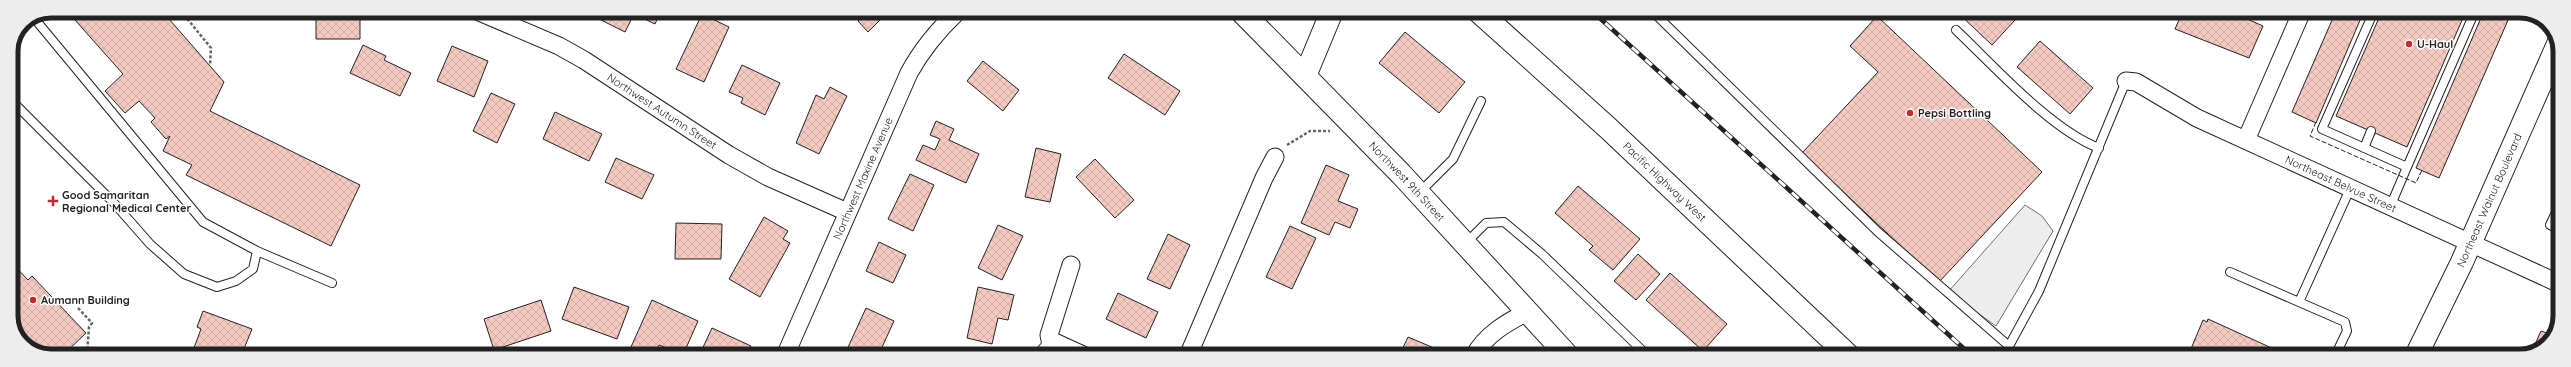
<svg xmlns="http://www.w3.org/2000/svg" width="2571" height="367" font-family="Quicksand,sans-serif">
<defs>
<pattern id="building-cross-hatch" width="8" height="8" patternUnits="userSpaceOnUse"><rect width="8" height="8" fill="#f3c9c0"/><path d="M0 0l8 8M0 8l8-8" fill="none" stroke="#d0aca5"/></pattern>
</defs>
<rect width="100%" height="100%" fill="#fff"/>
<!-- parking -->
<path fill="#ededed" stroke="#6f6f6f" d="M2025,205L2042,216L2053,231L1996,326L1948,292Z"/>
<!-- building -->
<path fill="url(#building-cross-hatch)" stroke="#222" d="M67,11H162L224,82L210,111L360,185L331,246L186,175L192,165L163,151L170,136L166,139L151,122L155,118L139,101L125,113L105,91L123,74Z
M316,11H360V39H316Z
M605,11H661L655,24L634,14L625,32L601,20Z
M825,11H839L832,18Z
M860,11H889L868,32L858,21L863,15Z
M1956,11H2006L2015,20L1992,45Z
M2183,11H2229L2263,26L2249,58L2175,29Z
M2336,11H2364L2316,123L2292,112Z
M2382,11H2466L2407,147L2336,116Z
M2484,11H2512L2439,178L2416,168Z
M702,14L729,27L704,82L676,69Z
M1877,16L2042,172L1939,282L1802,153L1878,72L1850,46Z
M1405,32L1465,82L1439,113L1379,63Z
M2040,41L2093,88L2070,114L2017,67Z
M363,45L386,56L384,60L411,73L400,96L350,73Z
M452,46L488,61L474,97L437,81Z
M1124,54L1180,91L1165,115L1108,78Z
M983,61L1019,90L1003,111L967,81Z
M742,65L780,83L765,115L741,103L743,98L729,92Z
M830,87L847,96L819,154L796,143L816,95L824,99Z
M491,93L515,104L497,143L473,131Z
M555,112L602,134L589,161L543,139Z
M936,121L954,129L949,140L979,154L966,183L916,160L923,145L935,150L940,139L930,135Z
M1036,148L1061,154L1050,202L1025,197Z
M616,158L654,175L642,199L605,182Z
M1095,159L1134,200L1115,218L1076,177Z
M1326,165L1349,175L1338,201L1358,209L1350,228L1335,222L1329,235L1301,223Z
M910,174L934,185L913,231L888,219Z
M1578,186L1640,239L1613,270L1589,250L1593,246L1555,213Z
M764,217L788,231L783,239L790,243L760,297L729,279Z
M676,223L722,224L721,259H675Z
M998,225L1023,236L1002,280L978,268Z
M1290,226L1316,238L1292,289L1266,277Z
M1168,234L1190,245L1170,289L1147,279Z
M879,242L906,255L893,283L866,271Z
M1638,254L1660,274L1636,300L1614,281Z
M11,262L28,280L32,276L86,333L62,356H46L23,344L11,321Z
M1670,273L1727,324L1703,351L1646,300Z
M574,287L629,307L617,339L562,319Z
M978,287L1014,295L1008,320L998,318L992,344L967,338Z
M1118,293L1158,312L1146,338L1106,319Z
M541,300L551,331L494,350L484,319Z
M652,300L698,321L683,355L659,345L655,356L631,347Z
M866,308L894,321L878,356H844Z
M203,311L252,329L241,356H191L201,329L197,327Z
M2208,319L2287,355L2286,356H2188L2203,320L2207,322Z
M712,328L751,346L746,356H699Z
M2541,331L2552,335L2547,346L2532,351Z
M1408,337L1434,348L1430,356H1399Z"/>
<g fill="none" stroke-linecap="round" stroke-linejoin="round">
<defs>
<path id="lane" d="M1652,11L1878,232L2009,346L2039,291L2126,81
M2374,11L2322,129L2407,167L2475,11
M34,18L203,222L257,251L332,283
M1956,30C1994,66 2051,130 2099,148
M11,100L114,203L150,244L184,274L217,287L236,281L253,269L257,251
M2364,148L2371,131
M1419,193L1453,159L1481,101
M2560,204L2550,225L2560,230
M2390,207L2407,167
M1466,243L1486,223L1504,222L1542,254L1648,356
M2230,272L2345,322L2347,331L2335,356
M2299,302L2350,189
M1036,356L1050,340"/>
<g id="street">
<path id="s1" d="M477,11L559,46L584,60L729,155L768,177L847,212"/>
<path id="s2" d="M2126,81L2136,82L2197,118L2560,284"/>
<path d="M2246,140L2302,11"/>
<path d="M1071,265L1049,335L1050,340L1085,356"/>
<path id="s3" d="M785,356L909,73C922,49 938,30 958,11"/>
<path d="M1188,356L1264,178L1275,157"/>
<path d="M1474,356C1485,335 1506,323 1527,312"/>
</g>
<g id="secondary">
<path id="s4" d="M1241,11L1401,174L1568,356"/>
<path d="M1305,76L1332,11"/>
</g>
<g id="primary">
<path id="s5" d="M2416,356L2462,262L2558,44"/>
</g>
<g id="highway">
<path id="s6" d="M1478,11L1608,128L1849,356"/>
</g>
</defs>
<!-- lane casing -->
<use href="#lane" stroke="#222" stroke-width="10"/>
<!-- street casing -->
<use href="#street" stroke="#222" stroke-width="19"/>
<!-- secondary casing -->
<use href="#secondary" stroke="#222" stroke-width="24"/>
<!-- primary casing -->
<use href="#primary" stroke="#222" stroke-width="24"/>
<!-- highway casing -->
<use href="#highway" stroke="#222" stroke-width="24"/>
<!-- path -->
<path stroke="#646464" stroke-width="2.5" stroke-dasharray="3 2" stroke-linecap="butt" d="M181,11L211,48L210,65
M1287,145L1310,131H1330
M78,308L92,323L89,327L87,356"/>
<!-- lane -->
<use href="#lane" stroke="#fff" stroke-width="8"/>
<!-- street -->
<use href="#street" stroke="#fff" stroke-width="17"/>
<!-- secondary -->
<use href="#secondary" stroke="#fff" stroke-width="22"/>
<!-- primary -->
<use href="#primary" stroke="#fff" stroke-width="22"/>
<!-- highway -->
<use href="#highway" stroke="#fff" stroke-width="22"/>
<defs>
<path id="rail" d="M1592,11L1972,356"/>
</defs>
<!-- rail casing -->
<use href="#rail" stroke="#222" stroke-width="4.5"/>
<!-- rail -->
<use href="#rail" stroke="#fff" stroke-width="3" stroke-dasharray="9" stroke-linecap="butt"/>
<!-- fence -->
<path stroke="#222" stroke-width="1" stroke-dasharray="5 2" stroke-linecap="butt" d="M2316,122L2310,136L2416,183L2422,170"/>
</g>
<!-- markers -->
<g fill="#c62828" stroke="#fff" stroke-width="1.5">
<circle cx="2409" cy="44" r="4"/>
<circle cx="1910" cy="113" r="4"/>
<path d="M51 195h4v4h4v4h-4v4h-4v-4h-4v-4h4z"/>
<circle cx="33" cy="300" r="4"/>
</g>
<g text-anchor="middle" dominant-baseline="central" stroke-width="3" stroke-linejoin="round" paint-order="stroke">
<!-- poi labels -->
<g font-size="11" font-weight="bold" fill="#222" stroke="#fff" text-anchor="start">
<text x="2417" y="44">U-Haul</text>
<text x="1918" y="113">Pepsi Bottling</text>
<text x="62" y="195">Good Samaritan<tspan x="62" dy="13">Regional Medical Center</tspan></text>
<text x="41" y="300">Aumann Building</text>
</g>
<!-- street labels -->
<g font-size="11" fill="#222" stroke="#fff">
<text stroke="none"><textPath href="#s1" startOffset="211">Northwest Autumn Street</textPath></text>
<text stroke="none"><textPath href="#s3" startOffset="194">Northwest Maxine Avenue</textPath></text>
<text stroke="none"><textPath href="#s4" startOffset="238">Northwest 9th Street</textPath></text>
<text stroke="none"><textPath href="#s6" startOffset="253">Pacific Highway West</textPath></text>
<text stroke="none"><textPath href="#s2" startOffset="239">Northeast Belvue Street</textPath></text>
<text stroke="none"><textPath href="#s5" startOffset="172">Northeast Walnut Boulevard</textPath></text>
</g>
</g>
<!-- crop -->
<path d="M0 0H2571V367H0ZM51 18H2520A33 33 0 0 1 2553 51V316A33 33 0 0 1 2520 349H51A33 33 0 0 1 18 316V51A33 33 0 0 1 51 18Z" fill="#ededed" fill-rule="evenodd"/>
<path fill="none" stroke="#222" stroke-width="5" d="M51 18H2520A33 33 0 0 1 2553 51V316A33 33 0 0 1 2520 349H51A33 33 0 0 1 18 316V51A33 33 0 0 1 51 18Z"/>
</svg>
